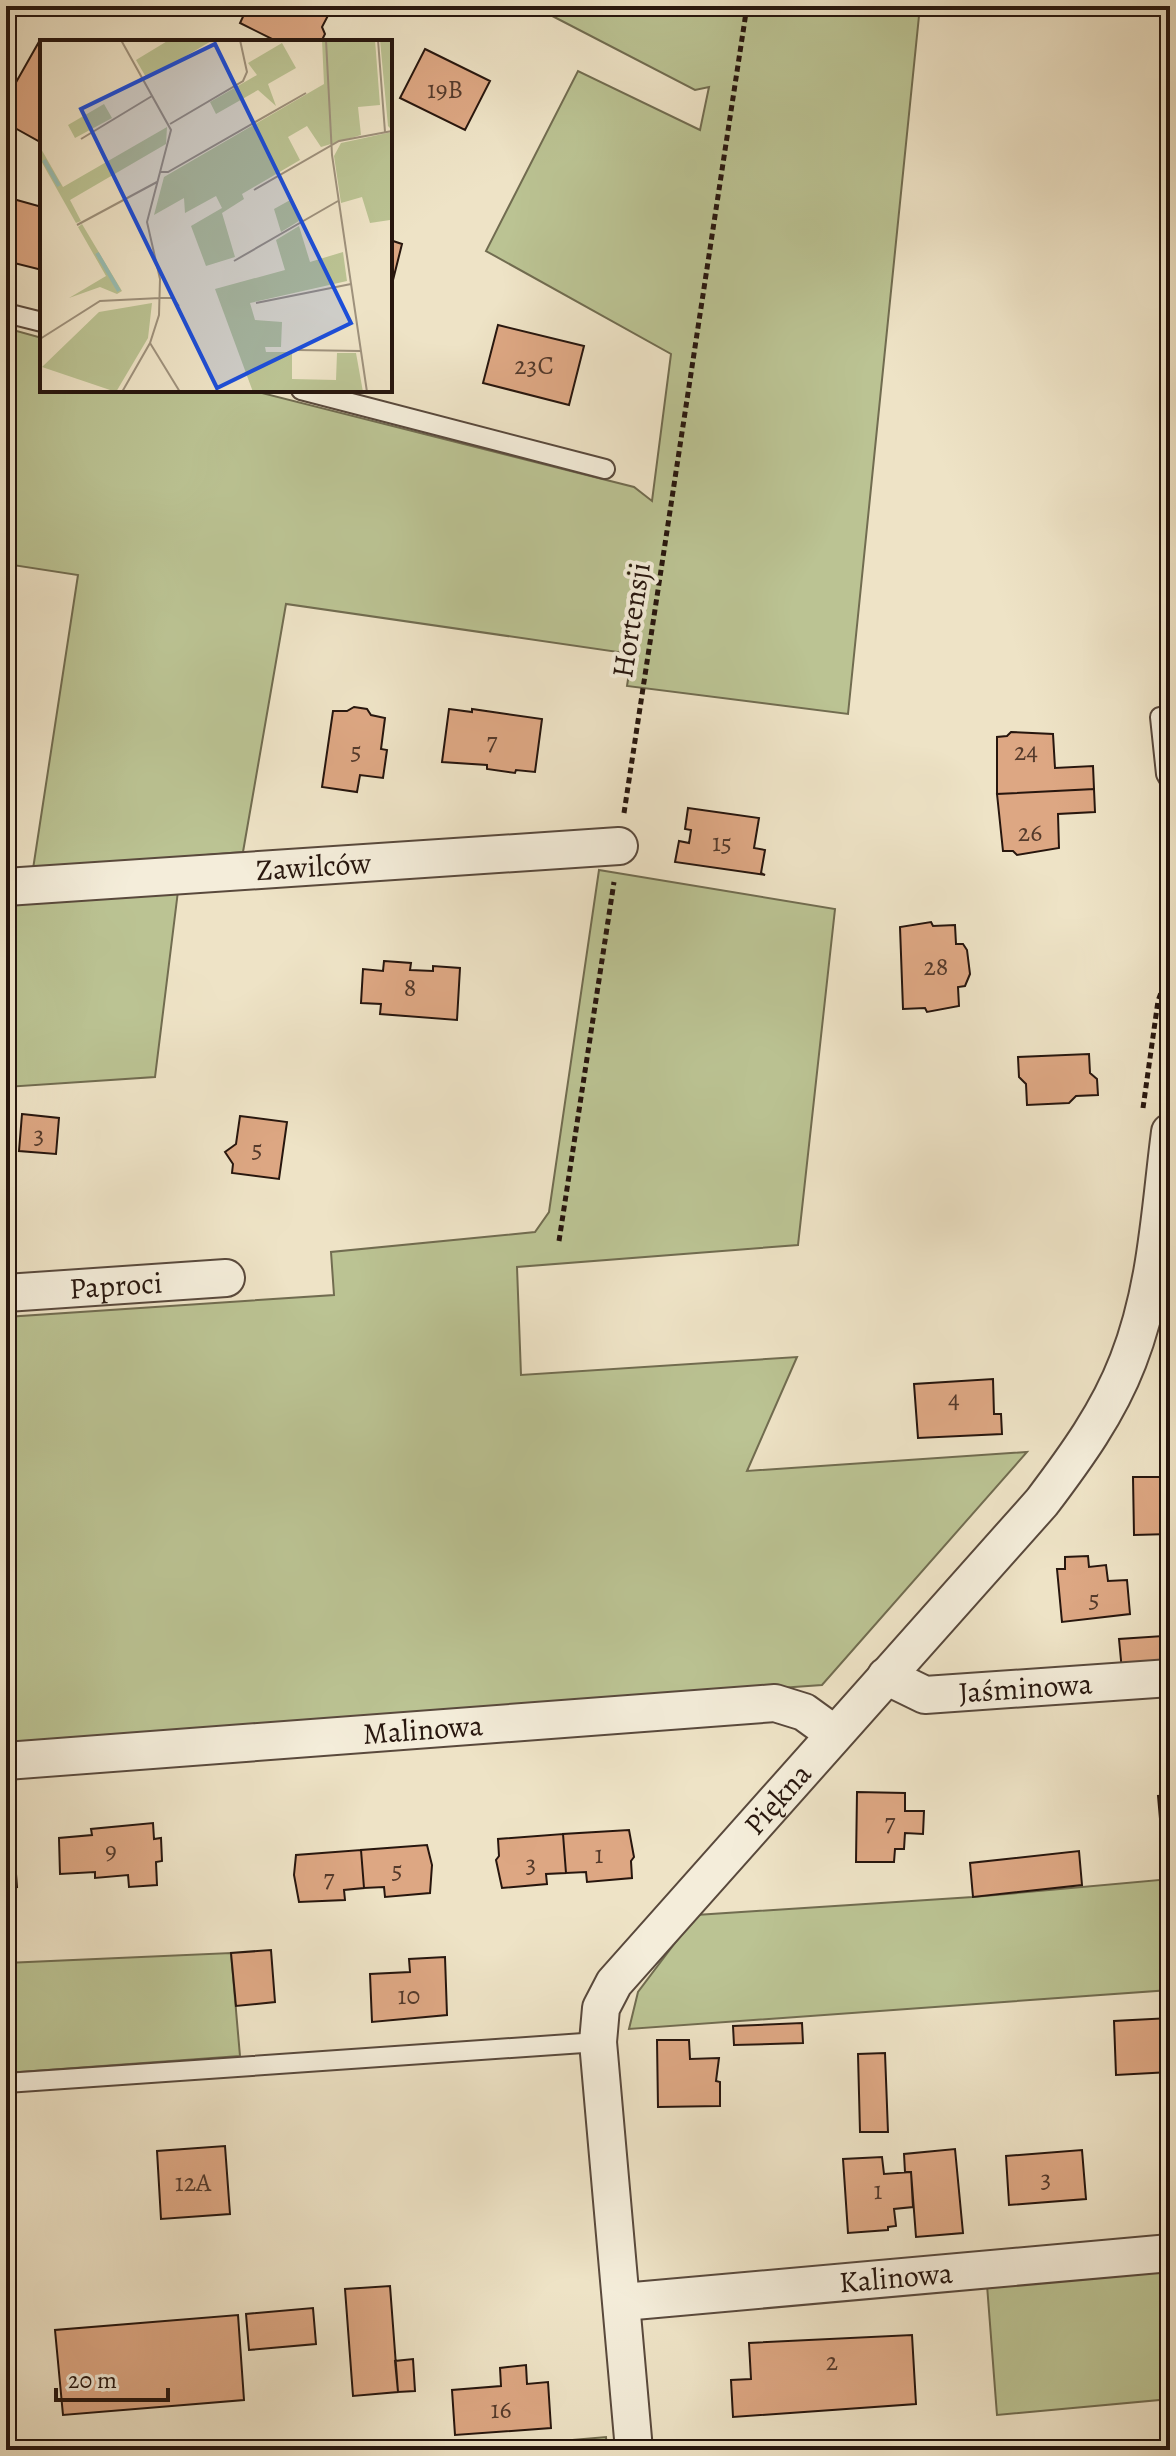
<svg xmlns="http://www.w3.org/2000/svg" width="1176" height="2456" font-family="Alegreya,serif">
<rect width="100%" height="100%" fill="#eee3c6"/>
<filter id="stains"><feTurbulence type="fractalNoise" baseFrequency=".0025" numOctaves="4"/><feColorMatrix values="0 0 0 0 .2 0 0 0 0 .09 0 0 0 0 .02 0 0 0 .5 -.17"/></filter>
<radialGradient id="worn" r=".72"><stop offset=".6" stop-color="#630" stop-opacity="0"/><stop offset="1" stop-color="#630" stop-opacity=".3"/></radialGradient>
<!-- green -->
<path fill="#bbc393" stroke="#716c50" stroke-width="2" d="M533,6H920L848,714L627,686L632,654L286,604L243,852L33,869L78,575L6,564V328L42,338V390H250L634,487L652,501L671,354L486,251L578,71L700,130L709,87L695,90Z
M599,870L835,909L798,1245L517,1267L521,1375L797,1357L747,1471L1027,1452L822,1685L6,1743V1317L334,1295L331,1252L535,1232L549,1212Z
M178,891L155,1077L6,1087V959L14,904Z
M1170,1879V1990L629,2029L638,1992L696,1915L973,1897Z
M231,1953L240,2056L6,2073V1963Z
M1170,2271V2399L997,2415L987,2285Z
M606,2437L607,2450H457Z"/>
<!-- building -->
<path fill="#dda783" stroke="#27160e" stroke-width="2" d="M248,6H333L322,27L325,34L321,42H278L240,23Z
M40,40L43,42L42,143L6,123V100Z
M425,49L490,81L465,130L400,98Z
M6,197L42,207V270L6,261Z
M390,240L402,244L390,292Z
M498,325L584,346L569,405L483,383Z
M354,707L367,709L371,715L385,718L381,749L387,750L383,778L360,775L357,792L322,787L333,711H347Z
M449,709L472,712V709L542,719L535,772L516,770L515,773L487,769V765L442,762Z
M6,711L15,712L12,737L14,747L9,751L6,771Z
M1011,732L1053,734L1055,768L1093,766L1094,789L997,794V737L1007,736Z
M1094,789L1095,812L1058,814L1059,848L1017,855L1013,851H1003L997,794Z
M688,808L759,818L754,848L765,850L761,873L765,875L675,862L679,841L689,843L691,830L685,829Z
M931,922L933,926L955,925L956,944H963L967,950L970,974L965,986L958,987L959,1006L927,1012L925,1008L903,1009L900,927Z
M384,961L411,963L410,970L433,971V966L460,968L457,1020L380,1014L381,1004L361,1003L363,969L383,971Z
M1089,1054L1090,1073L1097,1079L1098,1095L1076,1096L1069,1103L1027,1105L1026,1084L1019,1077L1018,1057Z
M22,1114L59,1118L56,1154L19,1151Z
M240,1116L287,1122L279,1179L232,1173L233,1164L225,1152L236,1144Z
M993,1379L994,1414H1001L1002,1434L918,1438L914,1384Z
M1133,1477H1170V1534L1134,1535Z
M1088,1556L1089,1567L1106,1565L1108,1581L1127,1580L1130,1614L1062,1622L1057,1569H1065V1557Z
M1163,1636L1165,1668L1122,1671L1119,1639Z
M857,1792L905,1793V1811H924L923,1834L905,1833L904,1849H895L894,1862H856Z
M1170,1795V1830H1161L1158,1796Z
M153,1823L154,1839L161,1838L162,1861L156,1862L157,1885L129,1887L128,1875L95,1878V1872L60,1874L59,1838L92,1835L91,1829Z
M629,1830L634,1857L631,1861L632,1878L587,1882L586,1872L566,1873L563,1834Z
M563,1834L566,1873L546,1874L547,1884L502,1888L496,1860L499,1856L498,1839Z
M6,1835H13L17,1887L6,1888Z
M427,1845L432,1865L430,1893L385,1897L384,1887L364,1888L361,1850Z
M361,1850L364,1888L344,1890L345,1900L299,1902L294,1875L296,1855Z
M1079,1851L1082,1885L973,1897L970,1863Z
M271,1950L275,2002L236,2006L231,1953Z
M445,1957L447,2015L372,2022L370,1974L410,1972L409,1959Z
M1170,2018V2072L1116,2075L1114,2021Z
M802,2023L803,2043L734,2045L733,2026Z
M657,2040H689L690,2059L719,2058L716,2081L720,2082V2106L658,2107Z
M885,2053L888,2132H860L858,2054Z
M225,2146L230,2214L161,2219L157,2151Z
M955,2149L963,2233L916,2237L911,2172H905L904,2154Z
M1082,2150L1086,2199L1009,2205L1006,2156Z
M882,2157L884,2174L911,2172L913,2207L894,2209L896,2226L888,2227V2230L848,2233L843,2159Z
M390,2286L398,2392L353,2396L345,2289Z
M313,2308L316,2344L249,2350L246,2314Z
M238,2315L244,2400L63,2415L55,2330Z
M912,2335L916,2404L733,2417L731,2380L751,2379L749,2343Z
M413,2359L415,2391L398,2392L395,2361Z
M526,2365L527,2384L548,2382L551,2428L455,2435L452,2390L501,2386L500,2368Z"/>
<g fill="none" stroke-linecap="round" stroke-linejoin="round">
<defs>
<path id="lane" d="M6,313L42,322
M301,390L605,469
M1160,717L1166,774L1170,781
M6,2083L598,2042"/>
<g id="street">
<path id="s1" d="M6,887L619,846"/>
<path id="s2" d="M6,1293L226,1278"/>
<path id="s3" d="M886,1676L925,1695L1170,1678"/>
<path id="s4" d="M6,1761L775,1703L804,1712L833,1733"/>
<path id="s5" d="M623,2302L1170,2253"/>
<path id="s6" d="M634,2450L598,2042L601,2008L614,1983L1042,1502C1076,1457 1108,1413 1128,1361C1157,1287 1160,1209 1170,1132"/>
</g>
</defs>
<!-- lane casing -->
<use href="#lane" stroke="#59493c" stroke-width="22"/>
<!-- street casing -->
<use href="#street" stroke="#59493c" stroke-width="40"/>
<!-- path -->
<path stroke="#27160e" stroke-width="5" stroke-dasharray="6 4" stroke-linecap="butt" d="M624,813L747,6
M1143,1108L1158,1001L1170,968
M559,1241L614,882"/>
<!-- lane -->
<use href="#lane" stroke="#f4edda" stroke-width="18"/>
<!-- street -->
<use href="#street" stroke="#f4edda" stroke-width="36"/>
</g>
<g text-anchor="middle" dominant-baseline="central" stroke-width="8" stroke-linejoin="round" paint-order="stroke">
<!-- number labels -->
<g font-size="26" fill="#543a2b">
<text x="445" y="89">19B</text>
<text x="534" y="365">23C</text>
<text x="492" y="741">7</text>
<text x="356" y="750">5</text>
<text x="1026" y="751">24</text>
<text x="1030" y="832">26</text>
<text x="722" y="842">15</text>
<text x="936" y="966">28</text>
<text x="410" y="987">8</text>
<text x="39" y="1134">3</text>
<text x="257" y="1148">5</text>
<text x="954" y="1399">4</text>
<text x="1094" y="1598">5</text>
<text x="890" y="1822">7</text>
<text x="111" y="1850">9</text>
<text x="599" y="1854">1</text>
<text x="531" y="1863">3</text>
<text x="397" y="1869">5</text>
<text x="329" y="1878">7</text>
<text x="409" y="1995">10</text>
<text x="1046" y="2178">3</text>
<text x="193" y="2182">12A</text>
<text x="878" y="2190">1</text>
<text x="832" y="2361">2</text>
<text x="501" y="2409">16</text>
</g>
<!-- street labels -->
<g font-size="30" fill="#27160e" stroke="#f4edda">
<text transform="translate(631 620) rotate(-81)">Hortensji</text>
<text stroke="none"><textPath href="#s1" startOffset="308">Zawilców</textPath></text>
<text stroke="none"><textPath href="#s2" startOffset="110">Paproci</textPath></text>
<text stroke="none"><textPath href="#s3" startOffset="144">Jaśminowa</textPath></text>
<text stroke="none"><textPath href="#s4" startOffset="418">Malinowa</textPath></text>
<text stroke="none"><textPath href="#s6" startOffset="718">Piękna</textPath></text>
<text stroke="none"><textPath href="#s5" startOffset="274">Kalinowa</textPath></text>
</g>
</g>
<!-- overview -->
<g transform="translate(40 40)">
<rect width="352" height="352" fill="#eee3c6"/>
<path d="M129,0H173L107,39L96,20ZM282,0H335L340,65L318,67L321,95L281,107L267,86L248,97L260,120L202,154L204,159L182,173L195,217L166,226L151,186L182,168L176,156L145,173L144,158L114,175L124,137L284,44ZM340,0H352L351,89L348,86ZM242,3L256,28L228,44L236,66L218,50L176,74L170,62L217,35L208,23ZM64,64L72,78L35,98L28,85ZM127,87L126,104L30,160L41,181L36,183L0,119V107L23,147ZM352,92V190L350,180L330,183L322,157L301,163L294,116L301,103ZM252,159L259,181L241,192L234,169ZM42,184L82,251L77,254L60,247L29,258L66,236L38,187ZM259,186L270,222L303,212L307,241L210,263L215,280L242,282L241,307H225L226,312H252V339L296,340L297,313H316L323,352H213L175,249L245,230L236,200ZM112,263L108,298L76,352L2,327L59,272Z" fill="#bbc393"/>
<path fill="none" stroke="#99beb3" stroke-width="4" d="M4,120L19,146M57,213L79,251"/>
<path fill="none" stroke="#9e917c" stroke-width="2" d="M81,0L131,90L107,182L120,239L119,275L110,303L82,352M286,0L292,115L327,352M338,0L345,92M130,84L203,41L207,32L200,0M41,99L112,56M120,132H128L266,53M214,150L299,101L352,91M37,185L117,142M194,221L298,161M216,263L311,244M0,299L60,261L120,258H133L139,266M110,303L140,352M257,310L321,311"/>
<path fill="#1d4ed8" fill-opacity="0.15" stroke="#1d4ed8" stroke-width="4" d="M175,4L311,283L177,348L41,69Z"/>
<rect width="352" height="352" fill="none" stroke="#27160e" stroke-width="4"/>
</g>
<!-- margin -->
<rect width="1176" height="2456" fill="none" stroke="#eee3c6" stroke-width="32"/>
<rect x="8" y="8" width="1160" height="2440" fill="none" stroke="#27160e" stroke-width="4"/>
<rect x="16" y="16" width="1144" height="2424" fill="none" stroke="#27160e" stroke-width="2"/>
<!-- scale -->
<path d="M56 2388v12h112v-12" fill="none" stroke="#27160e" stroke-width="4"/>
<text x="68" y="2388" font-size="24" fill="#27160e" stroke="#f4edda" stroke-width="6" paint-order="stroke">20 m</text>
<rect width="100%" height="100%" filter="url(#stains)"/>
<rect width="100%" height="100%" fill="url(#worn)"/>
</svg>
